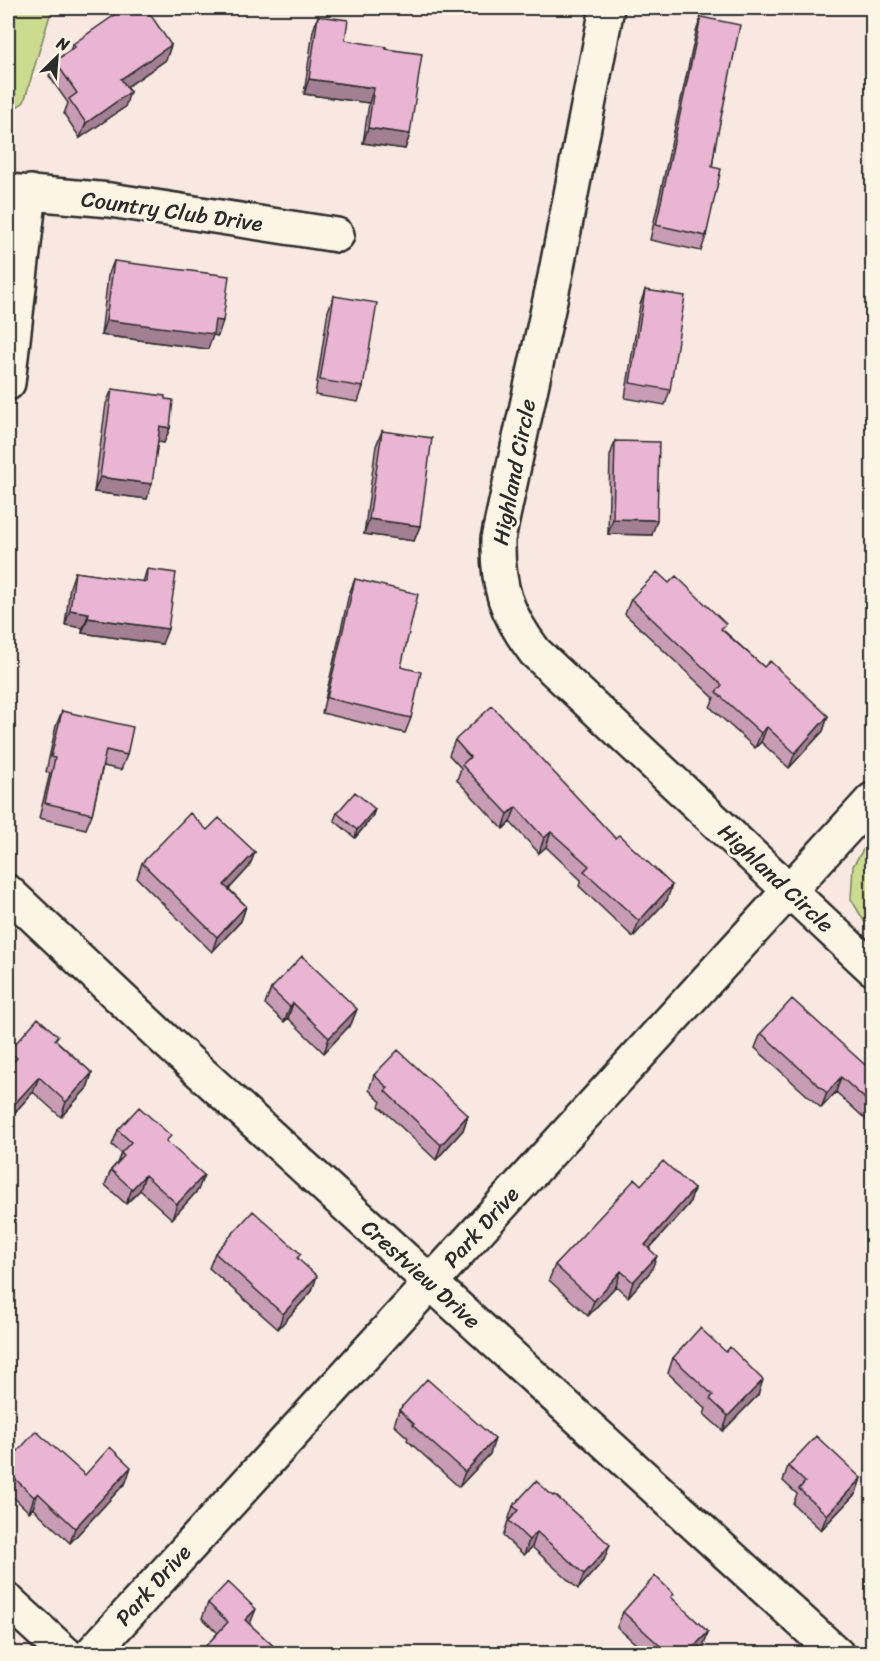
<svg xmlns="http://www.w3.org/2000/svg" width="880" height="1661" font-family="Sriracha,sans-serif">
<rect width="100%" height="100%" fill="#f8e8e1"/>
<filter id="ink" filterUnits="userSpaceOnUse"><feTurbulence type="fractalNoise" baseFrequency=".0167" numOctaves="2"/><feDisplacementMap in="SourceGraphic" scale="12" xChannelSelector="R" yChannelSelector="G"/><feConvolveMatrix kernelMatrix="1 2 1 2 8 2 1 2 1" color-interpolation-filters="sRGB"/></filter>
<g filter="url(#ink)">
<!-- green -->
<path fill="#cbdb90" stroke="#7b835e" stroke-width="1.5" d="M8,8H52L24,102L8,113Z
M872,835V929L864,921L851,899L853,866Z"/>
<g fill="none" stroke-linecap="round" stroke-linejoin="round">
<defs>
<path id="minor" d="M607,8L555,277L498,539C497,587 506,614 535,652L872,968
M8,191L110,200L337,235
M8,383L30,192
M8,892L164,1039L837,1654
M8,1601L66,1654
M91,1654L872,800"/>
</defs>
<!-- minor casing -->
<use href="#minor" stroke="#2b2b2b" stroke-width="38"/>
<!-- minor -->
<use href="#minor" stroke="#fcf5e5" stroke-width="33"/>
</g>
<!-- wall -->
<path fill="#c89cb5" stroke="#2b2b2b" stroke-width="1.5" d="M318,16L345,40L386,49L410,134L405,149L363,143L369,103L304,94L313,31Z
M701,17L715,147L712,167L706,236L701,251L650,240L696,32Z
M73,44L171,45L166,60L127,87L125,107L80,138L64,114L68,103L49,76L55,61L70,50Z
M114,261L218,336L213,335L208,349L101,335L108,276Z
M645,290L670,390L665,405L625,398L640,305Z
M334,296L363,387L358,402L315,395L328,311Z
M112,389L165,399L170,428L164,443L158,442L147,499L94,492L106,404Z
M382,431L420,526L414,541L364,534L376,446Z
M615,441L652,535L608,534L610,456Z
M147,569L162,644L82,633L83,628L65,625L70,587L75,572L143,582Z
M355,579L401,667L411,718L405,733L322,713L349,594Z
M631,599L724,631L764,667L828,716L823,731L789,768L761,742L755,748L710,707L714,698L625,614Z
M62,711L127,755L121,770L103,766L92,814L86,829L39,818L50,773L46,772L56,726Z
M455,740L667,900L633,937L579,886L581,880L546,847L539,853L510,822L503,829L457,780L461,768L449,755Z
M375,809L372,817L355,838L334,820L337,813Z
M207,830L255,852L249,867L229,889L246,906L241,921L212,952L137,878L142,863Z
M271,989L357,1009L351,1024L324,1053L288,1018L284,1022L265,1004Z
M761,1033L873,1072V1126L836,1092L821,1108L755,1048Z
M57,1041L92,1073L87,1088L61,1117L33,1092L8,1120V1054L9,1051Z
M374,1075L468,1115L463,1130L436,1160L379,1106L381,1102L369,1090Z
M118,1130L168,1143L198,1190L172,1219L140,1190L126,1204L105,1185L111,1170L117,1163L121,1153L112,1145Z
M641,1185L694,1189L689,1204L649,1249L651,1271L628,1297L616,1286L588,1316L549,1280L555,1265Z
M215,1253L299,1259L312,1291L278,1329L209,1268Z
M673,1358L758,1395L723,1431L704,1414L706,1409L668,1373Z
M399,1410L490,1454L459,1487L407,1440L408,1438L394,1425Z
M8,1462L85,1475L126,1482L70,1543L33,1508L29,1512L8,1492Z
M788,1466L861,1478L856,1493L821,1530L793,1504L797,1494L783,1481Z
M513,1506L604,1560L578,1589L532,1547L524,1555L503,1536Z
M672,1599L708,1632L703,1647L697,1653H646L617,1627L623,1612Z
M208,1603L250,1624H249L281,1653H200L202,1650L218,1633L202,1618Z"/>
<!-- shaded-wall -->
<path fill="#a37f94" stroke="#2b2b2b" stroke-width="1.5" d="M171,45L166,60L116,94L121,79Z
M309,79L374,88L369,103L304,94Z
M130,92L125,107L80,138L86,123Z
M368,128L410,134L405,149L363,143Z
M106,320H215L223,321L218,336L213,335L208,349L101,335Z
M160,426L170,428L164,443L155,441Z
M100,477L152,484L147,499L94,492Z
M369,519L420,526L414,541L364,534Z
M613,519L657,520L652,535L608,534Z
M70,610L89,613L83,628L65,625Z
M88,618L168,629L162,644L82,633Z
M828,716L823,731L789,768L795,753Z
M767,727L761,742L755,748L761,733Z
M516,807L510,822L503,829L508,814Z
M375,809L372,817L355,838L357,830Z
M551,832L546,847L539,853L544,838Z
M255,852L249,867L219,900L224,885Z
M672,885L667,900L633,937L639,921Z
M246,906L241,921L212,952L217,937Z
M293,1003L288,1018L284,1022L290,1007Z
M357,1009L351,1024L324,1053L329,1038Z
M92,1073L87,1088L61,1117L66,1102Z
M39,1077L33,1092L8,1120V1111Z
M841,1077L836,1092L821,1108L827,1093Z
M468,1115L463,1130L436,1160L441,1145Z
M145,1175L140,1190L126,1204L132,1189Z
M204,1175L198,1190L172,1219L177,1204Z
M694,1189L689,1204L639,1260L645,1245Z
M657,1256L651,1271L628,1297L633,1282Z
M621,1271L616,1286L588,1316L594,1301Z
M317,1276L312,1291L278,1329L283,1314Z
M763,1380L758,1395L723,1431L728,1416Z
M495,1439L490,1454L459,1487L465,1472Z
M131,1467L126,1482L70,1543L75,1528Z
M861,1478L856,1493L821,1530L827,1515Z
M38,1493L33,1508L29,1512L34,1497Z
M537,1532L532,1547L524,1555L529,1540Z
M610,1545L604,1560L578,1589L584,1574Z
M256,1609L250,1624L239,1635L245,1620Z
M708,1632L703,1647L697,1653H688Z"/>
<!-- building -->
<path fill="#e9b5d3" stroke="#2b2b2b" stroke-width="1.5" d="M125,8H146L171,45L121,79L130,92L86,123L69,99L77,93L55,61L75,47L73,44Z
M318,16L348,20L345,40L386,47V49L422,54L410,134L368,128L374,88L309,79Z
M701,17L740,25L715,147L712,167L721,169L706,236L656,225Z
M114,261L229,276L223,321L215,320L213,334L106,320Z
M645,290L685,296L670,390L630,383Z
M334,296L377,303L363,387L320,380Z
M112,389L165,396V399L173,400L170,428L160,426L152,484L100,477Z
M382,431L432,438L420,526L369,519Z
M615,441L659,442L657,520L613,519Z
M147,569L176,573L168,629L88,618L89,613L70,610L75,572L146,582Z
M657,572L669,583L676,576L726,624L721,629L764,667L770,661L828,716L795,753L767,727L761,733L716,692L722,685L631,599Z
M355,579L418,594L401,667L421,672L411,718L327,698Z
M492,706L615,838L619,835L672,885L639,921L584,871L589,866L551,832L544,838L516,807L508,814L462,765L470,757L455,740Z
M62,711L133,727L127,755L106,750L92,814L45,803L55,758L51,757Z
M355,792L375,809L357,830L337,813Z
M190,813L207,830L219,818L255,852L224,885L246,906L217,937L142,863Z
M302,956L357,1009L329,1038L293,1003L290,1007L271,989Z
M792,999L873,1072V1106L841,1077L827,1093L761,1033Z
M38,1018L58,1036L55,1040L92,1073L66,1102L39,1077L8,1111V1068L17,1058L9,1051Z
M398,1050L468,1115L441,1145L385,1091L388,1088L374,1075Z
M139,1107L171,1136L166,1141L204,1175L177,1204L145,1175L132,1189L111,1170L124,1156L121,1153L131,1142L118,1130Z
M663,1161L694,1189L645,1245L657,1256L633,1282L621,1271L594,1301L555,1265L635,1179L641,1185Z
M253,1211L301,1254L297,1258L317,1276L283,1314L215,1253Z
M700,1328L726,1352L730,1347L763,1380L728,1416L710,1399L713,1395L673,1358Z
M427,1379L495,1439L465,1472L412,1425L414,1424L399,1410Z
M36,1431L85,1475L110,1447L131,1467L75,1528L38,1493L34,1497L8,1472V1462Z
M816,1436L861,1478L827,1515L799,1489L805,1482L788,1466Z
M536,1481L553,1496L555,1495L610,1545L584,1574L537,1532L529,1540L509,1521L518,1510L513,1506Z
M655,1576L674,1594L671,1597L708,1632L688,1653H668L623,1612Z
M228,1582L256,1609L245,1620L281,1653H206L202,1650L228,1622L208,1603Z"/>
</g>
<g text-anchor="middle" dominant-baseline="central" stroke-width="6" stroke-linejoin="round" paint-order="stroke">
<!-- street labels -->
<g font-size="22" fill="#2b2b2b" stroke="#fcf5e5">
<text transform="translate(172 211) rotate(8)">Country Club Drive</text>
<text transform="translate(514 472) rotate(-79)">Highland Circle</text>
<text transform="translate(776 878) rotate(43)">Highland Circle</text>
<text transform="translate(481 1227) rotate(-48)">Park Drive</text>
<text transform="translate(421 1274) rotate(42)">Crestview Drive</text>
<text transform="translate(153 1585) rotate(-48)">Park Drive</text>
</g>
</g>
<!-- margin -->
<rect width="880" height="1661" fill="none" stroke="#fcf5e5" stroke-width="30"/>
<rect x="15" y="15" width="850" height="1631" fill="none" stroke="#2b2b2b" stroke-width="2" filter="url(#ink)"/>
<!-- north arrow -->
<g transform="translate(57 57) rotate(25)" stroke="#fcf5e5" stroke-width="4.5" paint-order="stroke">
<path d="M0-4.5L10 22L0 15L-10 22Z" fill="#2b2b2b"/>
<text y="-9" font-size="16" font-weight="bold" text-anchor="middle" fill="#2b2b2b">N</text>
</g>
</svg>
